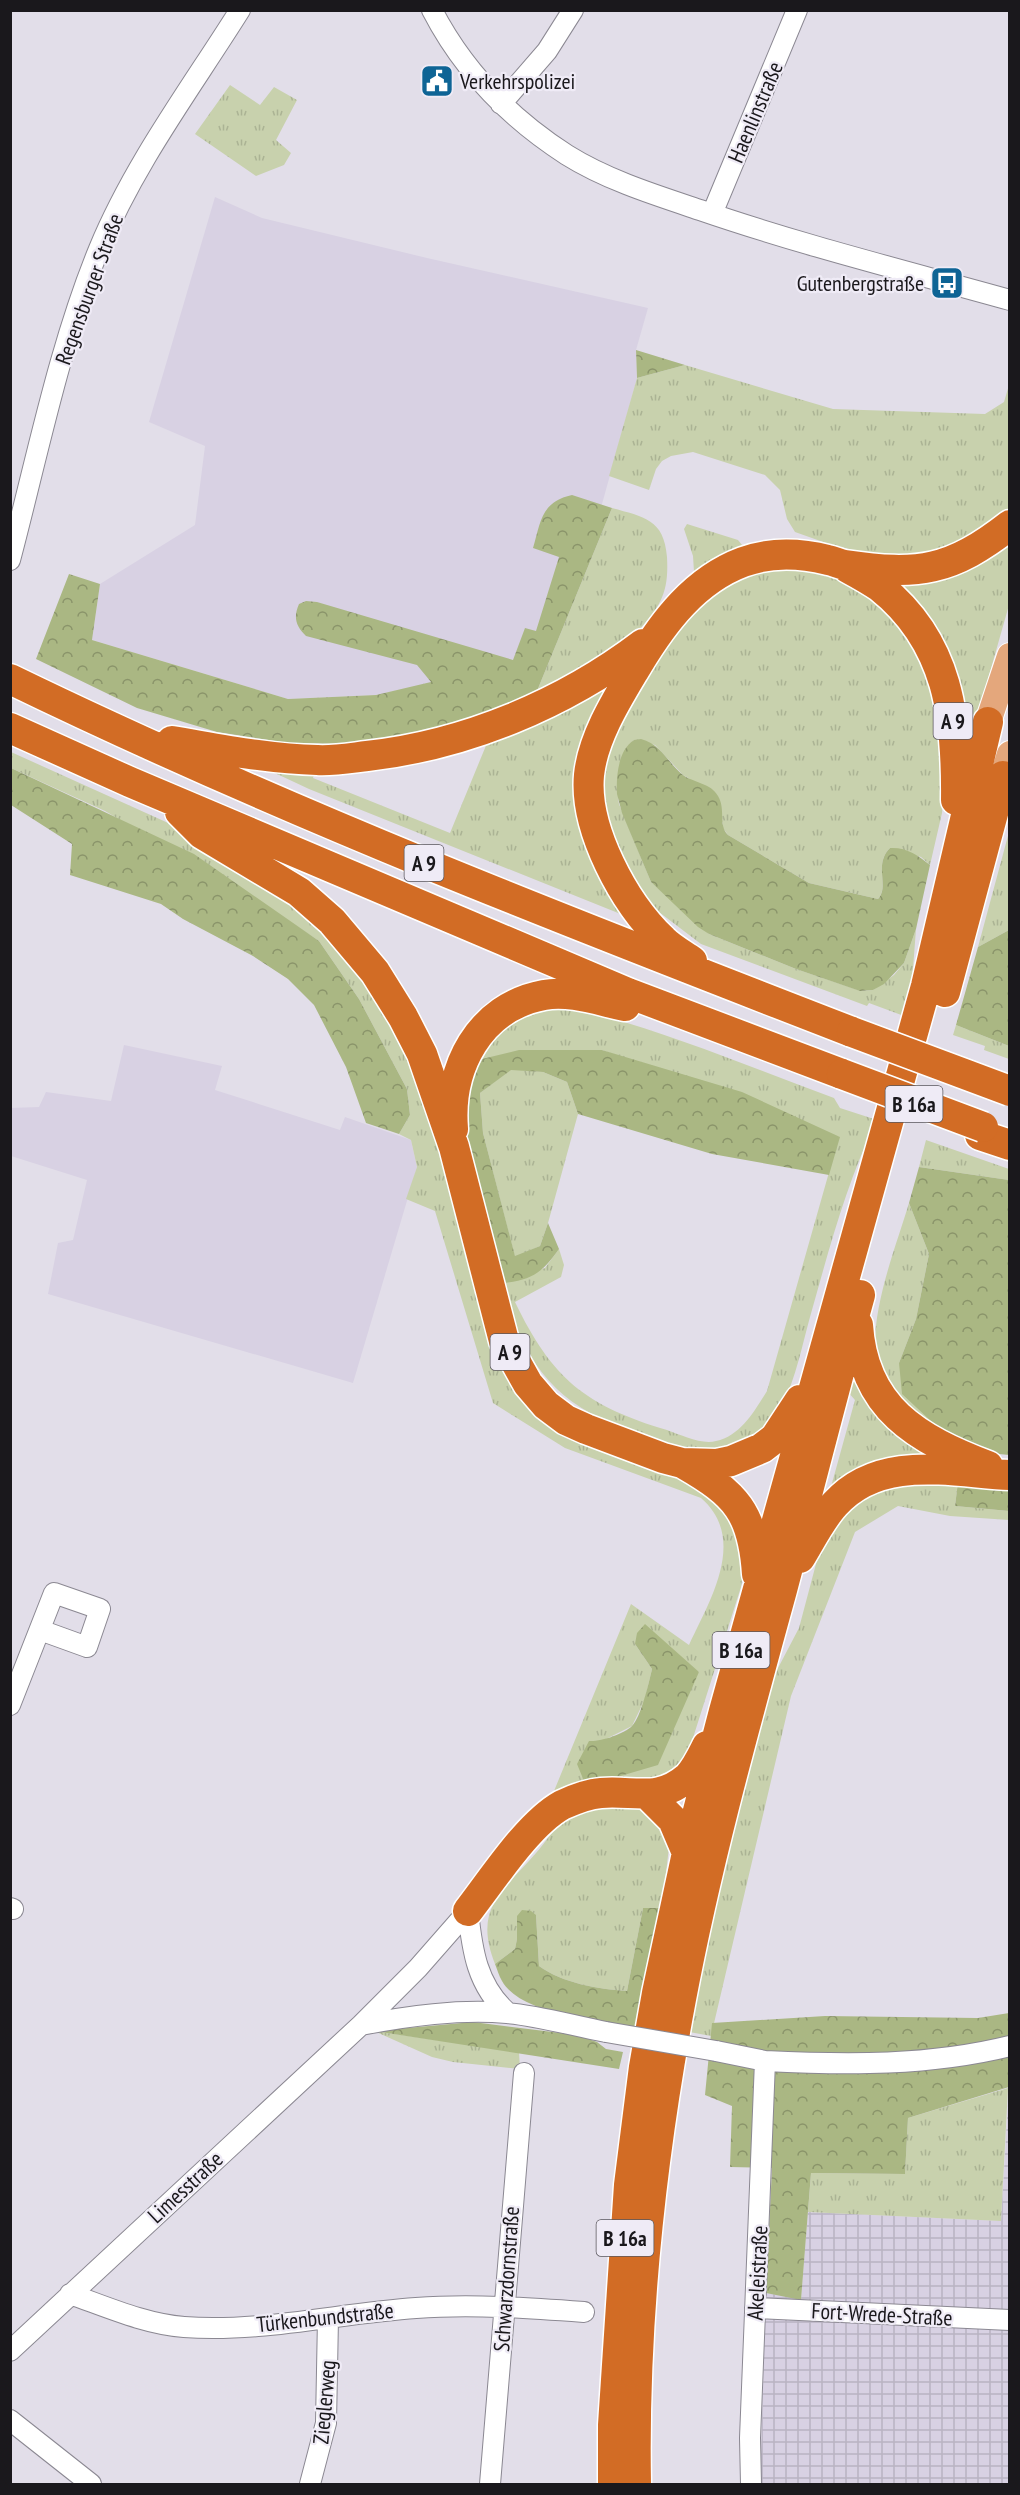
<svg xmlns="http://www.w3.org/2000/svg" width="1020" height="2495" font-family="'PT Sans Narrow',sans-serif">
<defs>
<pattern id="industrial-grid" width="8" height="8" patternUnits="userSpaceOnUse" patternTransform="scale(1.5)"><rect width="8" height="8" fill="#d8d1e3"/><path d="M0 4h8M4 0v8" fill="none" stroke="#b9b3c2"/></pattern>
<pattern id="grass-tufts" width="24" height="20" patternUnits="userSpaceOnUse" patternTransform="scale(1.5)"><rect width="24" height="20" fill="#c8d1ad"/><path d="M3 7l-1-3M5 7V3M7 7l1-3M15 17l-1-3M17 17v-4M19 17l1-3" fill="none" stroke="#abb394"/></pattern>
<pattern id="forest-crowns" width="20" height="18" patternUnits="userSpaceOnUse" patternTransform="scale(1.5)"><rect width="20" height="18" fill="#aab783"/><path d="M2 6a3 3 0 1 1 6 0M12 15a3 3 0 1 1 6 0" fill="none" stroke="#8a946a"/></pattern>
</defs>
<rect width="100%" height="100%" fill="#e2dee9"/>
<!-- built -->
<path fill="#d8d1e3" d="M215,197L262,218L427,258L648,308L636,350L637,378L602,504L524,663L376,695L288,699L92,640L100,584L195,525L205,446L149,422Z
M124,1045L222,1066L215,1090L340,1130L345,1117L411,1140L417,1167L353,1383L48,1294L58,1243L73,1240L87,1180L11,1156L10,1108L39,1107L46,1092L111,1101Z"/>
<!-- industrial -->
<path fill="url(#industrial-grid)" d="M1009,2087V2484H760L766,2293L801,2299L808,2212L1001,2221Z"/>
<!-- grass -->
<path fill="url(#grass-tufts)" d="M230,85L260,105L274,87L297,100L276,140L291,153L284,165L256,176L195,134Z
M685,365L833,409L985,414L1004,402L1009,385V513L973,544L890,560L826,543L795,532L787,519L780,490L765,475L693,452L671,456L662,461L656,469L649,490L609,476L637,378Z
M612,508C644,517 664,519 667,557C669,592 661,606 638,631C631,640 622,650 612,656C589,671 561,680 537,691Z
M687,524L738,540L742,545L741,547L694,572L693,556L684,529Z
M1009,535V605L969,746L888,575Z
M778,569L803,570L844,579L884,603L936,681L944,790L942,813L930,865L921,857L890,848C873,865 890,885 878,899L809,883L728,835L723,828V823L690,779L683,775L655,745L634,740C620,749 616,788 619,804L651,882L709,934L796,969L861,991L873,990L894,975L904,963L916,929L912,982L904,1016L869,1003L867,1006L701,944L651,906L617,855L605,825L599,775L630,695L688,618L709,599L729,584L753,574Z
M624,671L587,749L633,919L309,789L249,761L317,766L313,778L450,833L492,731Z
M11,752L166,822L227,853L316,916L401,1026L516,1386L701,1481L735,1510L745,1560L741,1587L685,1763L660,1782H600L699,1672L635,1644L652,1669L645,1699L632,1726L600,1742L584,1781L554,1791L631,1604L689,1645C710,1600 748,1539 701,1498L565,1448L493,1403L435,1211L406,1199L417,1167L411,1140L399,1134L410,1115L407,1089L359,999L319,941L272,910L105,811L11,768Z
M1009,832V930L978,947Z
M558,1004C652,1026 743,1064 834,1098L840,1108L877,1120C846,1183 829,1250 810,1317C802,1346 796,1377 783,1404C780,1412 758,1439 751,1442C741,1446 723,1451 711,1452C690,1454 645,1435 624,1428C550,1402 521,1355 501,1283L545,1268L559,1249L564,1265L561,1277L515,1302C552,1379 586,1406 667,1430C681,1435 702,1445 716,1441C741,1436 755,1410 767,1391L839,1137L602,1050L468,1070L499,1026Z
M956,1025L1009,1046V1059L984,1050L985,1046L953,1035Z
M511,1069L543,1072L567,1082L578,1114L548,1223L540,1246L515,1257L483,1133L480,1093Z
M926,1140L1009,1169V1180L919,1167Z
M909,1203L929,1254L916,1319L899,1363L947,1436C932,1428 891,1397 883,1383C859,1336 895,1251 909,1203Z
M855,1359L939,1452L829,1494L855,1400L847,1391Z
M889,1481L958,1482L955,1506L1009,1511V1520L950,1516L898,1506L855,1532L791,1696L711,2036L684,2031L767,1689L799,1628L821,1545L836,1516Z
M629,1805L654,1812L669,1847L662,1908H643L627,1991C598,1989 562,1983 539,1966L536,1915L517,1916V1939L515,1949L495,1964C473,1908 502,1892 536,1853C545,1843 555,1826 566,1819C584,1809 609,1806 629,1805Z
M374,2031L519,2052L520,2069L453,2062L432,2057Z
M1008,2088L1001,2221L808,2212L811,2173L905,2174L908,2118Z"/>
<!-- forest -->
<path fill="url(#forest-crowns)" d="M636,350L685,365L637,378Z
M572,495L612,508L537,691L479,716L415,737L349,744L288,743L217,732L137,708L36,659L69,574L100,584L92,640L288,699L376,695L431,682L417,665L306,636C296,626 293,618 299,604L306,601L317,602L513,660L525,628L536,631L559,557L533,548C541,521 541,502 572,495Z
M641,739C661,744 668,763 683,775C694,783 711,783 718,796C726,809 718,825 728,835L809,883L878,899C890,886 873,865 890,848C906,847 918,855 930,865L916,929L904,963L884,984L873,990L860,991L796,969L709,934L698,927L651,882L622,813L617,794C616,777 618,750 634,740Z
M11,768L194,854L319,941L359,999L407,1089L410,1115L399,1134L366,1123L346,1067L314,1005L288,979L253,956L183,919L161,904L70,875L72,844L11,805Z
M1009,930V1046L956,1025L978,947Z
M519,1050H602L742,1092L840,1137L829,1175L712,1154L578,1114L567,1082L543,1072L511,1070L480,1093L483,1133L515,1256L540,1246L548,1223L559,1249C542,1273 531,1281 501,1283L466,1146L468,1070L482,1059Z
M919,1167L1009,1180V1455L999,1454L947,1436L902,1394L899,1363L916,1319L929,1254L909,1203Z
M958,1482L1009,1487V1511L955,1506Z
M645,1624L699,1672L658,1765L600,1782L584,1781L577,1764L589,1741C600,1742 624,1734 632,1726C641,1717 649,1682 652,1669L635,1644L637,1633Z
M643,1908H662L636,2027C601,2021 521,2015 502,1981C499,1976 497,1969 495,1964L515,1949L517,1939V1916L522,1910L531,1911L536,1915L539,1966C562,1983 598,1989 627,1991Z
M1009,2013V2087L908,2118L905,2174L811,2173L801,2300L766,2293L772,2168L730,2167L732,2106L705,2095L712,2023L825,2016L978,2018Z
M473,2022L577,2035L597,2042L606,2049L623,2052L619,2069L374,2031Z"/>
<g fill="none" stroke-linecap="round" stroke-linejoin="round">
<defs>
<path id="minor" d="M432,10C463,70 511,119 567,155C607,180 655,195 700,210C802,245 906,271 1010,300
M501,104L547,51L573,10
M712,214L797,10
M10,560C37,458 59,346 99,249C134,164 191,88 240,10
M10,1705L54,1593L100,1609L87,1647L40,1630
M10,1908L13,1909
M468,1911C472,1950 477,1986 508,2013
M361,2025C409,2016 458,2009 507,2013C540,2016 574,2026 606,2032
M716,2051L765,2061L750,2438L751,2484
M765,2061C847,2065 929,2066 1010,2046
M70,2294C107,2307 145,2324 184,2327C259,2333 341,2313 416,2308C472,2304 528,2308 584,2312
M755,2308L1010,2320
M10,2351L361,2025L418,1968L468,1911
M10,2420L91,2484
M310,2484L326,2423L328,2318
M490,2484L524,2073"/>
<path id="major" d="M988,722L1010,656
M1003,776L1010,754"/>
<path id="highway" d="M848,568C859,574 870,580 880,587C949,642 957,718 956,800
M10,679C284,812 568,922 852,1032
M10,728L130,782L628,993L842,1074
M172,741C220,749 268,759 317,760C333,761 350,758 367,756C466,745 564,704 643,644
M180,812L202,834L299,892L332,921L375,972L403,1017L422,1054L454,1147L504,1341L528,1384L546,1405L566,1420L586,1429L663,1458L682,1463L717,1464L731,1461L762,1448L775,1438L800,1400
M692,961C682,954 671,948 663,940C624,903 584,829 589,775C593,736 619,696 638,664C664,621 695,580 743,562C770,552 800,553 828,560C834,561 839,564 845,565C919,576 951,571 1010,525
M945,992L1003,776
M453,1129C448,1068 479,1007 544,995C570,990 600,1001 625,1006
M980,1135L1010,1145
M858,1325C863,1408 917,1439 988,1466
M684,1464C736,1494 753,1512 757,1574
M800,1558C811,1540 821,1519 835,1504C880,1454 950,1472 1010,1475
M648,1795L673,1820L687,1853
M468,1911C493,1879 528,1824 562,1805C575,1799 587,1794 601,1793C635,1790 658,1803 688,1777C696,1769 702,1756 707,1746
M613,2484V2425L629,2185L644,2067L657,1993L687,1853L724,1711L926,986L988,722
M636,2484C633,2323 651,2158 681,1999C707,1861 745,1725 782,1590C808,1492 833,1393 860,1295"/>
</defs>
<!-- minor casing -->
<use href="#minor" stroke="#8b8892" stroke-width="22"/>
<!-- major casing -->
<use href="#major" stroke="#fff" stroke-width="28"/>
<!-- highway casing -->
<use href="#highway" stroke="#fff" stroke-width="33"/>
<!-- minor -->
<use href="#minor" stroke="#fff" stroke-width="20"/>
<!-- major -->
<use href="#major" stroke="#e4a77c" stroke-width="26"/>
<!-- highway -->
<use href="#highway" stroke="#d26c25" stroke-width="30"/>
<defs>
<path id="minor-bridge" d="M606,2032L716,2051"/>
<path id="highway-bridge" d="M852,1032L1010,1091
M842,1074L983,1127"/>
</defs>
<!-- minor-bridge casing -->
<use href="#minor-bridge" stroke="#8b8892" stroke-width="22" stroke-linecap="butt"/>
<!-- highway-bridge casing -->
<use href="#highway-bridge" stroke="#fff" stroke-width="33" stroke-linecap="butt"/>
<!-- minor-bridge -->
<use href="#minor-bridge" stroke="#fff" stroke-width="20"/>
<!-- highway-bridge -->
<use href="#highway-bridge" stroke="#d26c25" stroke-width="30"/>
</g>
<!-- icons -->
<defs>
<symbol id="civic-square" viewBox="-11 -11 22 22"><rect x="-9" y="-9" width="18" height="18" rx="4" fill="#0e6495" stroke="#efebf6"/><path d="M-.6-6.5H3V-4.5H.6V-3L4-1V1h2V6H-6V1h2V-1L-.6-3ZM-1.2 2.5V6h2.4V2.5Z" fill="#fff"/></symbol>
<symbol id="bus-square" viewBox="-11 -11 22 22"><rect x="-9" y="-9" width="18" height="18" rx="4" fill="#0e6495" stroke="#efebf6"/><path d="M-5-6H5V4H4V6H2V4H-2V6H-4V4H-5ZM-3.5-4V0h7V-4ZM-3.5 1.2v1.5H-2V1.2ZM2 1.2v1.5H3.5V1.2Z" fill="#fff"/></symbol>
</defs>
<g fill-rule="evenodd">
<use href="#civic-square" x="418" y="62" width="38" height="38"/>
<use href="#bus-square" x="928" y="264" width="38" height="38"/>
</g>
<g text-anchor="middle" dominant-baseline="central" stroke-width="4.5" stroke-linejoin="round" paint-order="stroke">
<!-- shield labels -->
<g fill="#efebf6" stroke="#5a575d" stroke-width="1.5">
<rect x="933.5" y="703" width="39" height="36" rx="4.5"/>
<rect x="404.5" y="845" width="39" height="36" rx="4.5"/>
<rect x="885.5" y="1086" width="57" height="36" rx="4.5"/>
<rect x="490.5" y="1334" width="39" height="36" rx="4.5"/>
<rect x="712.5" y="1632" width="57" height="36" rx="4.5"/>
<rect x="596.5" y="2220" width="57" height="36" rx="4.5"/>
</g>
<g font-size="21" font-weight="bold" fill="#1a181c">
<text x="953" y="721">A 9</text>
<text x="424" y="863">A 9</text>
<text x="914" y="1104">B 16a</text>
<text x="510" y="1352">A 9</text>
<text x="741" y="1650">B 16a</text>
<text x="625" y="2238">B 16a</text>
</g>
<!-- poi labels -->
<g font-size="22" fill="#1a181c" stroke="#efebf6" text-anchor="start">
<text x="460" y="81">Verkehrspolizei</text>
<text x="924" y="283" text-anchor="end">Gutenbergstraße</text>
</g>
<!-- street labels -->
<g font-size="22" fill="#1a181c" stroke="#efebf6">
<text transform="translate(755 112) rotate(-67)">Haenlinstraße</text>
<text transform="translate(89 289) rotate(-70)">Regensburger Straße</text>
<text transform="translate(185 2187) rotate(-43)">Limesstraße</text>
<text transform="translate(757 2273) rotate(-87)">Akeleistraße</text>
<text transform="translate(506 2279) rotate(-86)">Schwarzdornstraße</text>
<text transform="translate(882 2314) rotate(3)">Fort-Wrede-Straße</text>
<text transform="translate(325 2317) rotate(-6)">Türkenbundstraße</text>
<text transform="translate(324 2402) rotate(-85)">Zieglerweg</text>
</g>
</g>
<!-- border -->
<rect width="1020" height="2495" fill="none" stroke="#1a181c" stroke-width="24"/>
</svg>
